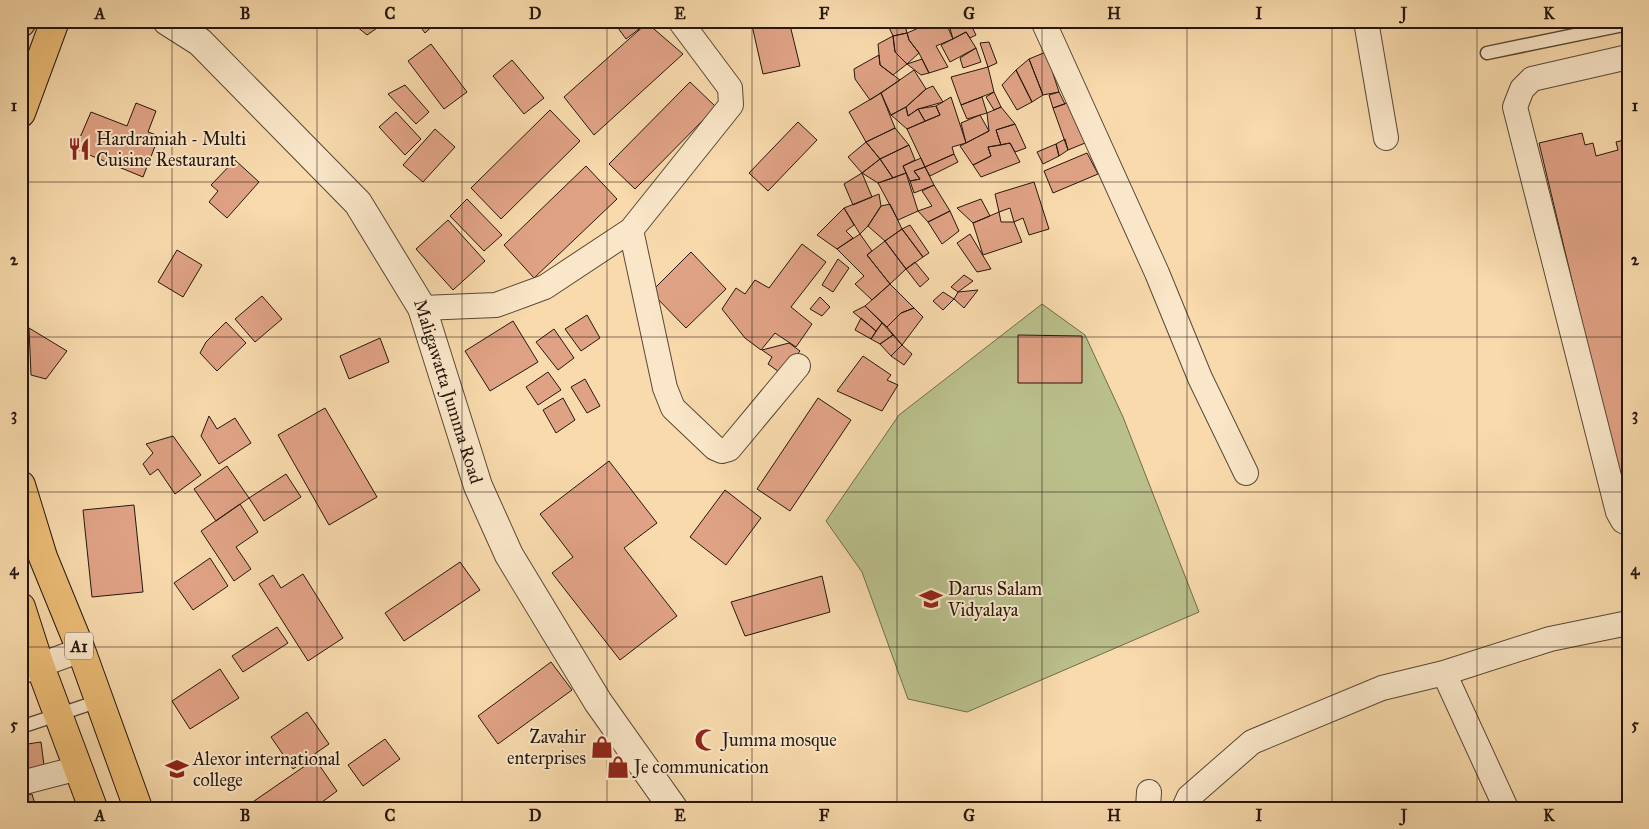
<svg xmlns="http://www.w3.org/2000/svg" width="1649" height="829" font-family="'IM FELL Great Primer',serif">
<rect width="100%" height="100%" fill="#f8daac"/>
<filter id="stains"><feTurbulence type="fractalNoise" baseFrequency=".004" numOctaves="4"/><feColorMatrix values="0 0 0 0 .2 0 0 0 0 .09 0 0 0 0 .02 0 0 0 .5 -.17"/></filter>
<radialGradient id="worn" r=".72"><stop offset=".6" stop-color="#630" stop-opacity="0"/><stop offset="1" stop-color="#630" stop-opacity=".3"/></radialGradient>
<!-- green -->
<path fill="#bac08c" stroke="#706c4d" d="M1042,304L1085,335L1123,417L1199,612L967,712L908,699L862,572L826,521L899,415Z"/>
<!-- building -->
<path fill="#e0a285" stroke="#26170e" d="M350,21H375L380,26L367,35Z
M416,21H438L425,33Z
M613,21H646L647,23L626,39Z
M751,21H789L800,66L763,74Z
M886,21H904L907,33L893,36Z
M945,21L953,39L936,46L948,67L929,73L919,53L909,40L907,33L935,21Z
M957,21H969L976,35L970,38L966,32L953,39L949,25Z
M647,23L683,54L594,135L564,97Z
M966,32L976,48L950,62L941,45Z
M907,33L909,40L919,53L907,64L895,52L893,36Z
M893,36L895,52L907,64L893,75L880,65L878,44Z
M989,42L997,63L988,67L980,43Z
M431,44L467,92L444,109L408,61Z
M976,48L981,62L963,68L960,58Z
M1046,52L1059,92L1043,95L1029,59Z
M879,55L880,65L900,80L870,100L855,79L854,69Z
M922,59L929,73L921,75L907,64Z
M1029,59L1043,95L1032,102L1016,70Z
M512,60L544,98L524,114L493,76Z
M988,67L994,92L961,105L951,77Z
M914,70L926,89L906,107L891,115L881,93Z
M1016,70L1032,102L1017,110L1002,85Z
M690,82L716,107L635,189L609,164Z
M405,85L429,112L416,124L388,94Z
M933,86L943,102L918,109L908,116L906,107L926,89Z
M994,92L1001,107L994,110L986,97Z
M1059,92L1065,104L1053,108L1049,95Z
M881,93L895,128L866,142L849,112Z
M951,97L966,143L952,147L954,154L925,167L907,129L940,115L936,106Z
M982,97L987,113L967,119L961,105Z
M1072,101L1085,143L1068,150L1053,108Z
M136,103L156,111L148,132L159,136L143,177L75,149L91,112L127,126Z
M936,106L940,115L925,121L918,109Z
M906,107L908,116L918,109L925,121L907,129L891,115Z
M1001,107L1015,124L996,130L1001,145L988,147L991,156L973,165L960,146L989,131L987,113Z
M550,110L580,141L501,219L471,188Z
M396,112L421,139L405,155L379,127Z
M980,115L989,131L966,143L961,123Z
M798,122L817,140L768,191L749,173Z
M1015,124L1026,148L1015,152L1010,143L1001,145L996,130Z
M895,128L909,145L880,159L866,142Z
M435,129L455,147L423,182L403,165Z
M1582,133L1585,145L1593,143L1596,156L1618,150L1616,142L1628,139L1627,510L1539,143Z
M1065,139L1068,150L1059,156L1056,144Z
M866,142L880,159L862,173L848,157Z
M1010,143L1020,162L981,177L973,165L991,156L988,147Z
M1056,144L1059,156L1043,164L1037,152Z
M909,145L915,160L903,166L906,173L893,178L880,159Z
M1087,153L1098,174L1053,193L1044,171Z
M954,154L958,162L930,176L925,167Z
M921,158L925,167L914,171L920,179L910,181L903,166Z
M880,159L893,178L878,183L862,173Z
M235,160L259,182L227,218L209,202L218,191L211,185Z
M586,166L617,199L534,278L504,245Z
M925,167L934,185L914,193L910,181L920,179L914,171Z
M862,173L872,197L853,205L844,184Z
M906,173L918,211L898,220L878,183Z
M1034,182L1049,229L1029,235L1023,218L1014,222L1010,208L999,212L995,194Z
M934,185L950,211L928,222L918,211L932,206L922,191Z
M879,194L881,206L868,226L860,234L844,208Z
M467,199L502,235L484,251L450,216Z
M981,199L990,216L973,223L957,208Z
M890,204L902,229L885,241L868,226L881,206Z
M844,208L854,225L846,231L853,238L837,249L817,235Z
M950,211L959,231L942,244L928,222Z
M999,212L1001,222H1014L1022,242L983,255L973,223Z
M448,220L485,261L453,290L416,249Z
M910,225L929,253L923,257L902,229Z
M902,229L923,257L906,269L885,241Z
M860,234L872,251L867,255L890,284L872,300L855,284L864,276L837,249Z
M970,234L991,269L977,272L957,243Z
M885,241L906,269L890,284L867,255Z
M802,244L826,262L791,307L812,324L796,347L775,333L761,350L745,338L722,309L736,288L745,294L755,280L769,288Z
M177,250L202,265L183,297L158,282Z
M691,252L726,289L686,328L651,292Z
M838,259L849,268L833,292L822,285Z
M915,262L929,279L920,287L906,269Z
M964,275L973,281L958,292L951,287Z
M890,284L914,308L901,313L887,327L865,306Z
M978,290L964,308L954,299L958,292Z
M943,292L954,299L943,310L933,301Z
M262,296L282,319L255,342L235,319Z
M820,297L830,307L822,316L810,309Z
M865,306L882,323L876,331L853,312Z
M914,308L923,317L902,345L887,327L901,313Z
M587,315L600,338L581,351L565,329Z
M861,318L876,331L871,339L855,330Z
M513,321L538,362L490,391L465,351Z
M226,322L246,343L217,371L200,353L206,342Z
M882,323L893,335L880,344L871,339Z
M29,328L67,351L46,379L31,375Z
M554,329L574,358L558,370L536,342Z
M893,335L902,345L891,356L880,344Z
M1018,335L1082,336V383H1018Z
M380,338L389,362L349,379L340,356Z
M789,343L800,351L782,374L768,364L772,357L762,350Z
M902,345L912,354L904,365L891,356Z
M863,356L891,375L887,380L898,385L882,411L837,391Z
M548,372L561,390L538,405L526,387Z
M585,379L600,406L587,413L571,387Z
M563,398L575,420L556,433L543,410Z
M818,398L851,420L790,511L757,489Z
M325,408L377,497L329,525L278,435Z
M209,416L217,429L235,418L251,443L219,464L201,436Z
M173,436L201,475L175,494L158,469L150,475L143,464L153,453L146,444Z
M609,461L657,523L624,548L677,616L620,660L552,573L573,557L540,514Z
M227,466L249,498L216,521L194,489Z
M286,474L301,497L264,521L249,498Z
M725,490L761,518L726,565L690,537Z
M240,504L258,532L236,547L251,569L234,581L201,531Z
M134,505L143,592L92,597L83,510Z
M210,558L228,586L193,610L174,583Z
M460,562L480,590L404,641L385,613Z
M303,574L343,638L308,661L259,584L273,575L281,588Z
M822,576L830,612L745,636L731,602Z
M277,627L288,643L243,672L232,656Z
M551,662L572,690L498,744L478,716Z
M220,669L239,698L190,729L172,701Z
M307,712L329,744L293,769L271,737Z
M385,739L400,759L363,786L348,765Z
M41,742L45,773L21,776V745Z
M315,759L337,791L314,808H244Z
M32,794L36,808H21V797Z"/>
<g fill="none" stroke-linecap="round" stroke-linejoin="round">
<defs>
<path id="service" d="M1487,53L1628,24
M21,727L99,701"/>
<path id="minor" d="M1043,21L1157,273L1200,378L1246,473
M1366,21L1386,138
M1628,57L1532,79L1522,89L1515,107L1618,512L1623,521L1628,523
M631,230L665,388L673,408L715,448L722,451L729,449L798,366
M422,308L496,305L545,287L631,230L731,105L730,88L680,21
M21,672L81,650
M1444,673L1506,808
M21,783L79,768
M1148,808L1149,792
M1184,808L1189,797L1252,742L1382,688L1444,673L1550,639L1628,623"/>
<g id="tertiary">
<path id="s1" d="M167,21L200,42L358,203L422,308L478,486L509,555L598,702L673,808"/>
</g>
<path id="trunk" d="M21,23L22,21
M21,113L55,21
M21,485L43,557L81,650L138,808
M21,607L40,666L93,808"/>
</defs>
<!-- service casing -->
<use href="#service" stroke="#5a4836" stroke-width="15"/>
<!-- minor casing -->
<use href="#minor" stroke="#5a4836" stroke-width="26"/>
<!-- tertiary casing -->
<use href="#tertiary" stroke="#5a4836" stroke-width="30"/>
<!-- trunk casing -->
<use href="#trunk" stroke="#26170e" stroke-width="30"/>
<!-- service -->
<use href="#service" stroke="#fae7c9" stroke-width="12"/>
<!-- minor -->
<use href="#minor" stroke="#fae7c9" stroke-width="24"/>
<!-- tertiary -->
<use href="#tertiary" stroke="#fae7c9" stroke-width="28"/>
<!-- trunk -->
<use href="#trunk" stroke="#ecbd76" stroke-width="28"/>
</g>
<!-- grid -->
<path fill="none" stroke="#26170e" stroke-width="1" stroke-opacity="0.55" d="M172,21V808M317,21V808M462,21V808M607,21V808M752,21V808M897,21V808M1042,21V808M1187,21V808M1332,21V808M1477,21V808M21,182H1628M21,337H1628M21,492H1628M21,647H1628"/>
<!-- icons -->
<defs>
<symbol id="restaurant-bare" viewBox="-9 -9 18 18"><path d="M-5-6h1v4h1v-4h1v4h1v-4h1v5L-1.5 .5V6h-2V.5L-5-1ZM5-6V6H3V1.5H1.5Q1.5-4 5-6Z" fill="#8f2418" stroke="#fae7c9" stroke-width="2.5" paint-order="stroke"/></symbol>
<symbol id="school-bare" viewBox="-9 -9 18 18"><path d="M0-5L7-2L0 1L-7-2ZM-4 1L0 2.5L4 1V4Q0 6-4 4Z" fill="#8f2418" stroke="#fae7c9" stroke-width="2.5" paint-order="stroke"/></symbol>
<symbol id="mosque-bare" viewBox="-9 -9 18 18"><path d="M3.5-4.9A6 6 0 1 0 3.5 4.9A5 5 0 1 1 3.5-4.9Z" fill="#8f2418" stroke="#fae7c9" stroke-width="2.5" paint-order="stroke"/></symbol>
<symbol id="shop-bare" viewBox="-9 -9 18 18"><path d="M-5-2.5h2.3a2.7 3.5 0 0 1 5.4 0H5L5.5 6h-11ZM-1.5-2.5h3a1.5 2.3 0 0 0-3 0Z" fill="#8f2418" stroke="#fae7c9" stroke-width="2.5" paint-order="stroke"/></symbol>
</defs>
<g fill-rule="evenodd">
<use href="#restaurant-bare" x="63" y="133" width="32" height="32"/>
<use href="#school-bare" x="915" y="583" width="32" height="32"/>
<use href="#mosque-bare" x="690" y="724" width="32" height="32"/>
<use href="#shop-bare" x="586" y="731" width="32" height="32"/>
<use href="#shop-bare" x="602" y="751" width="32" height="32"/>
<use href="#school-bare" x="161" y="753" width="32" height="32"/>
</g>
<g text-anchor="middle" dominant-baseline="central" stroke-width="4" stroke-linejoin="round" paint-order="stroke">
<!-- shield labels -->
<rect fill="#fae7c9" stroke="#665546" stroke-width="1" x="65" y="632.5" width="28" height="27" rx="4"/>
<g font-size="16" font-weight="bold" fill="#26170e">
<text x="79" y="646">A1</text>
</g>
<!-- poi labels -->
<g font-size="18" fill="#26170e" stroke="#fae7c9" text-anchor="start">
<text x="96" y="139">Hardramiah - Multi<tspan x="96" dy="21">Cuisine Restaurant</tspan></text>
<text x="948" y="589">Darus Salam<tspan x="948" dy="21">Vidyalaya</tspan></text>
<text x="586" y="737" text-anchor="end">Zavahir<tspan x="586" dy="21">enterprises</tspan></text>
<text x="722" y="740">Jumma mosque</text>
<text x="193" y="759">Alexor international<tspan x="193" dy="21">college</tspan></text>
<text x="634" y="767">Je communication</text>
</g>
<!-- street labels -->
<g font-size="18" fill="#26170e" stroke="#fae7c9">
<text stroke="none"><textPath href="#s1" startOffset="475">Maligawatta Jumma Road</textPath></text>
</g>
</g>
<!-- margin -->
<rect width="1649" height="829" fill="none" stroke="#f8daac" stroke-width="55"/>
<rect x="28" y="28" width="1594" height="774" fill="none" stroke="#26170e" stroke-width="2"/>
<g font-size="16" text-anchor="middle" font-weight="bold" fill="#26170e">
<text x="100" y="19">A</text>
<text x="245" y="19">B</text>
<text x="390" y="19">C</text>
<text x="535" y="19">D</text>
<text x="680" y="19">E</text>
<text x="824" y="19">F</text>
<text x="969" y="19">G</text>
<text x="1114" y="19">H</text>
<text x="1259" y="19">I</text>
<text x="1404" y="19">J</text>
<text x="1549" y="19">K</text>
<text x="14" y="111">1</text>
<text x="1635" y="111">1</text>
<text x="14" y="265">2</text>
<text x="1635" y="265">2</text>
<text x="14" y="420">3</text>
<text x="1635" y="420">3</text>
<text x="14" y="575">4</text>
<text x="1635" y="575">4</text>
<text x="14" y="730">5</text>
<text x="1635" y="730">5</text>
<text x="100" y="821">A</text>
<text x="245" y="821">B</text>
<text x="390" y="821">C</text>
<text x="535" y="821">D</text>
<text x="680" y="821">E</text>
<text x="824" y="821">F</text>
<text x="969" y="821">G</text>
<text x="1114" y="821">H</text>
<text x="1259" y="821">I</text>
<text x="1404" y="821">J</text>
<text x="1549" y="821">K</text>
</g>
<rect width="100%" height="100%" filter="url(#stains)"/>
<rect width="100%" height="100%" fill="url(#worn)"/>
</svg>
